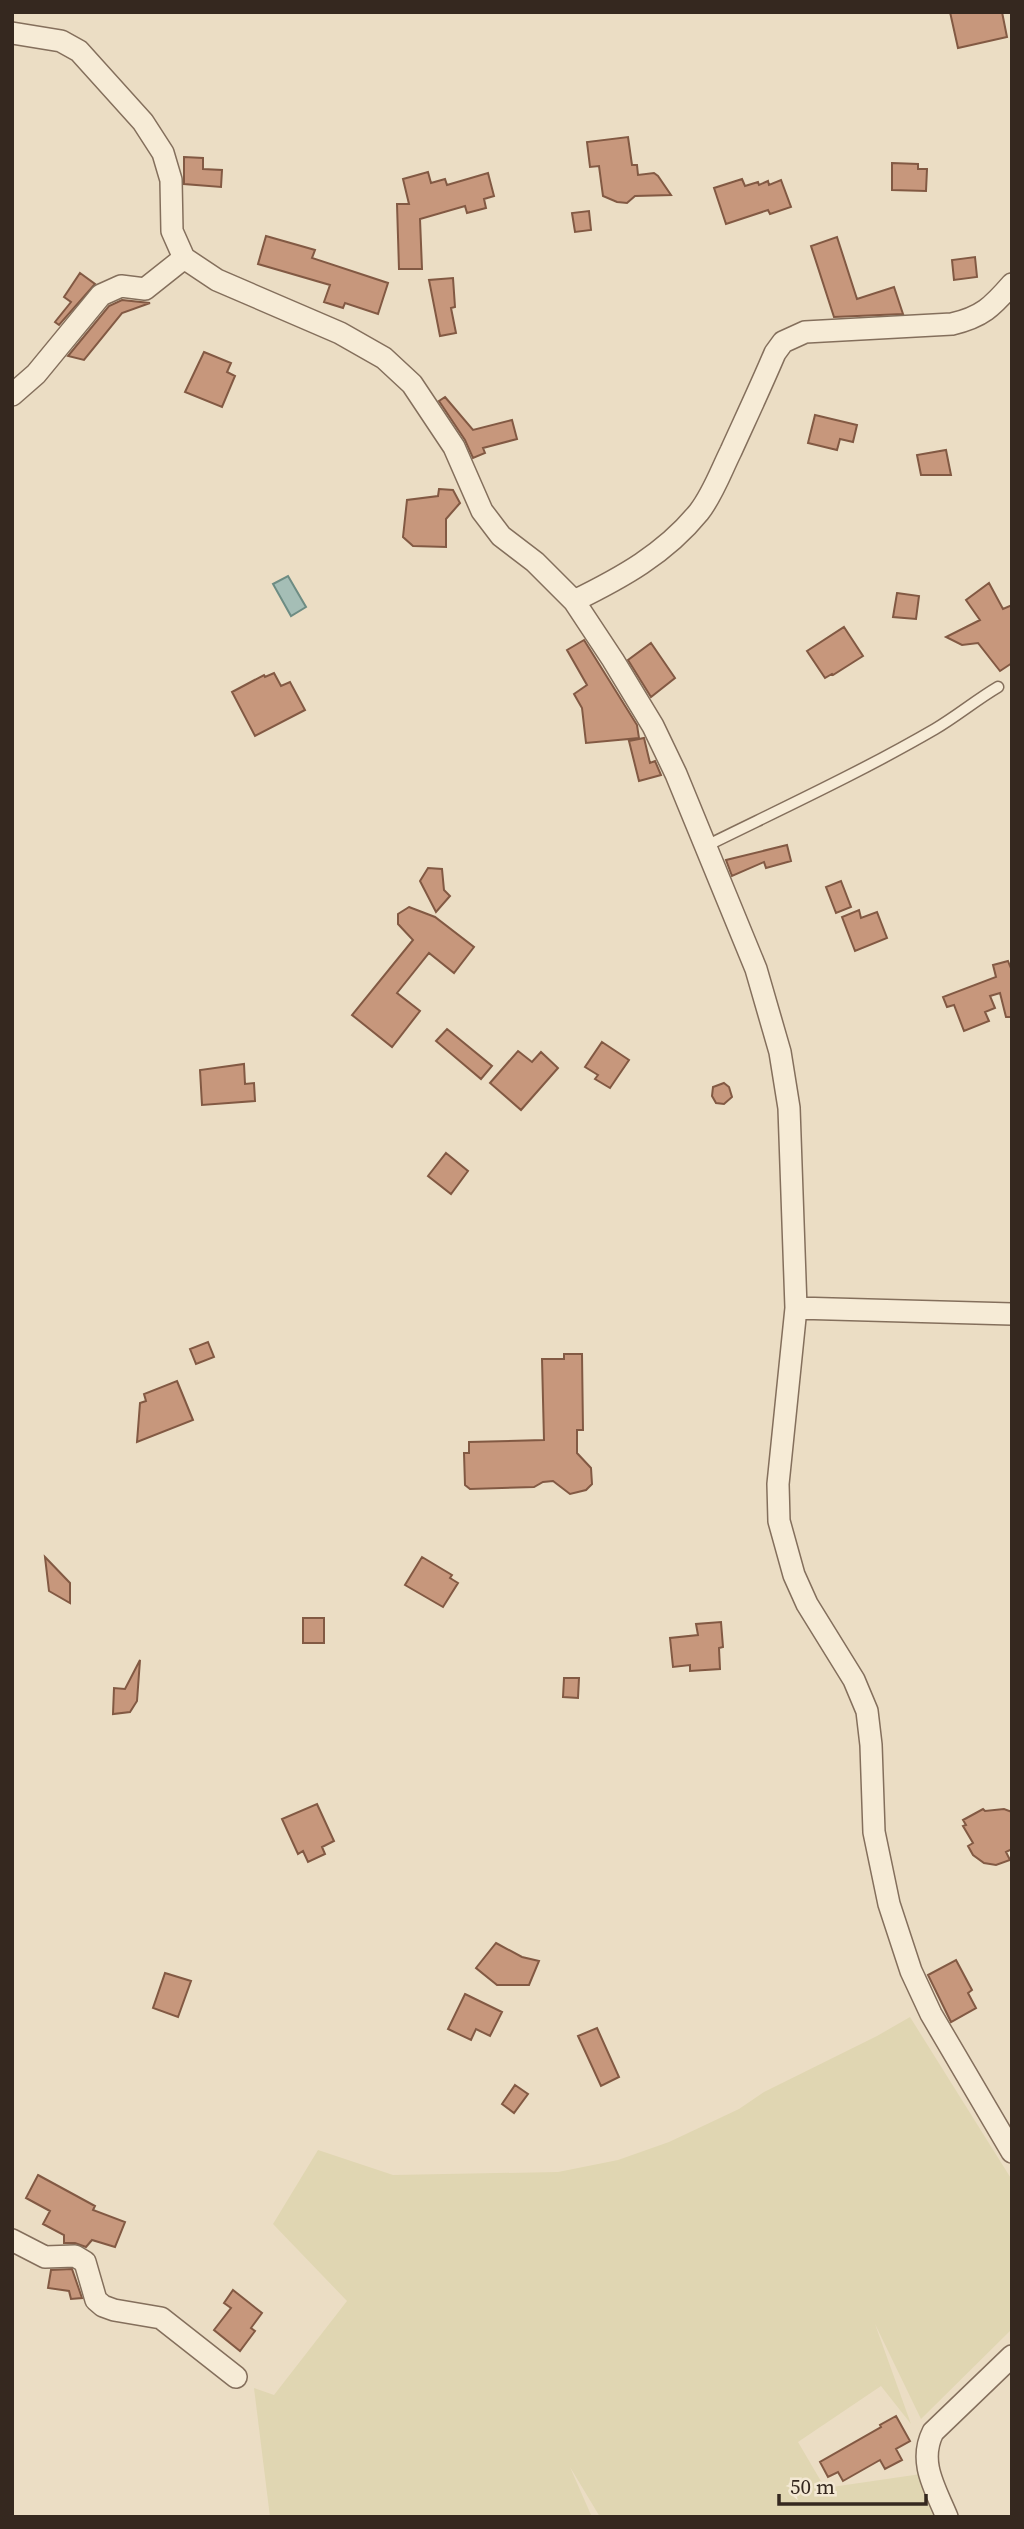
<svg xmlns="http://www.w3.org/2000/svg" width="1024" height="2529" font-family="'Source Serif 4',serif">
<rect width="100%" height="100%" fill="#ebddc4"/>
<!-- farmland -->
<path fill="#e0d6b2" d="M910,2017L1012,2180V2329L921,2419L875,2324L911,2424L881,2386L798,2442L825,2488L921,2474L937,2517H600L570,2467L591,2515L588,2517H270L254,2388L274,2395L347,2301L273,2224L318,2150L393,2175L558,2172L618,2160L669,2142L739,2109L764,2092L877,2036Z"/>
<!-- water -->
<path fill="#a5beb6" stroke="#6d8c83" stroke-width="2" d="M288,576L306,607L291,616L273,584Z"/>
<!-- building -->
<path fill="#c7977c" stroke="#825943" stroke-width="2" d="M950,12H1002L1007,37L958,48Z
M628,137L632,165H637L638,175L654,173L658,176L671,195L635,196L627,203L617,202L603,196L599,166L590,167L587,142Z
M184,157L203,158V169L222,170L221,187L184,184Z
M892,163L918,164V169H927L926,191L892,190Z
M428,172L431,183L445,179L447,185L488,173L494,196L484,199L486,208L467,213L465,206L420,219L422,269H399L397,204H409L403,179Z
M742,179L745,186L758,182L759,185L768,181L769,185L781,180L791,207L770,214L768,210L726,224L714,188Z
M589,211L591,230L575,232L572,213Z
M266,236L315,250L312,258L388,283L378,314L345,303L343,308L324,302L330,285L258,264Z
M837,237L857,299L894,287L903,314L834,317L811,246Z
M975,257L977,277L954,280L952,260Z
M80,273L95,284L59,325L55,322L71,302L64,297Z
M453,278L455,307L451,308L456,333L440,336L429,280Z
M122,300L150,303L122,313L84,360L68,356L109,306Z
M204,352L231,363L227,372L235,376L222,407L185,392Z
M445,397L473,430L512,420L517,439L483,448L485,453L473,458L465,440L439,401Z
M815,415L857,425L853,442L840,439L837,450L808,443Z
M946,450L951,475H921L917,455Z
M439,489L453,490L460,503L446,519V547L413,546L403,537L407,500L438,496Z
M989,583L1003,609L1012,605V663L1000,671L978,643L962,645L946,637L980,620L966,600Z
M897,593L919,596L916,619L893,617Z
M844,627L863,656L833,675L832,674L825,678L807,651Z
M584,640L637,725L639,738L586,743L582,708L574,694L587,685L567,650Z
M651,643L675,678L651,697L628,660Z
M274,673L281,686L290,682L305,710L255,736L232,692L264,675L265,677Z
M644,738L650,763L655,761L661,775L639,781L629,741Z
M787,845L791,861L766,868L764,862L732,876L726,860Z
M428,868L442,869L444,890L450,896L436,912L420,881Z
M841,881L851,907L836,913L826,887Z
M409,907L435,917L474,947L454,973L429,953L397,993L420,1011L392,1047L352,1015L413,940L398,924V914Z
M859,910L861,918L877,912L887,938L855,951L842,917Z
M1008,961L1012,971V1017H1006L1000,993L990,996L995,1008L985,1012L989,1021L964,1031L954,1005L947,1007L943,997L996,977L993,965Z
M447,1029L492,1066L481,1079L436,1041Z
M602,1042L629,1060L610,1088L595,1079L598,1075L585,1067Z
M518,1051L532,1062L541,1052L558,1068L521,1110L490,1083Z
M244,1064L245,1084L254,1083L255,1101L202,1105L200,1070Z
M724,1083L729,1087L732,1097L724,1104L716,1103L712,1096L713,1087Z
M446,1153L468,1171L451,1194L428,1176Z
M208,1342L214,1357L196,1364L190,1349Z
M564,1354H582L583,1430H577V1453L591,1468L592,1484L586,1490L570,1494L553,1481L543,1482L534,1487L470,1489L465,1485L464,1453H469V1442L544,1440L542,1359H564Z
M177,1381L193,1420L137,1442L140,1403L146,1401L144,1394Z
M45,1557L70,1583V1603L49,1591Z
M422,1557L452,1575L450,1578L458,1583L443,1607L405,1585Z
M303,1618H324V1643H303Z
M721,1622L723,1647L719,1648L720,1669L690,1671V1665L673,1667L670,1638L698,1635L696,1624Z
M140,1660L137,1701L130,1712L113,1714L114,1688L125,1689Z
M564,1678H579L578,1698L563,1697Z
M317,1804L334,1841L322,1847L325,1854L308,1862L303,1851L298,1854L282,1819Z
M983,1809L985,1811L1004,1809L1012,1812V1849L1006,1852L1010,1860L996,1865L984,1863L973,1855L968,1846L973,1843L963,1826L966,1825L963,1820Z
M496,1943L522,1957L539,1961L529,1985H497L476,1968Z
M956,1960L972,1990L968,1993L976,2008L951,2022L928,1975Z
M165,1973L191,1981L178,2017L153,2008Z
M465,1994L502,2012L490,2036L476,2029L471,2040L448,2029Z
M597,2028L619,2077L601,2086L578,2036Z
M515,2085L528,2094L514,2113L502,2104Z
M38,2175L95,2206L93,2210L125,2222L115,2247L92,2240L86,2247L75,2243H64V2235L43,2224L50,2211L26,2198Z
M72,2269L82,2298L71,2299L69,2291L48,2288L51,2270Z
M233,2290L262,2313L251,2328L255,2331L240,2351L214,2330L231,2308L224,2303Z
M896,2416L910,2441L896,2449L902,2460L885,2469L880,2460L843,2481L838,2472L828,2477L820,2462L881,2427L880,2425Z"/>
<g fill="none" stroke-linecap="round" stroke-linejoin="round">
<defs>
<path id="lane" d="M706,846C783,808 861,772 935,729C957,716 976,700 998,687"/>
<path id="street" d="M12,33L61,41L79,51L143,122L163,153L171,180L172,231L184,258L217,280L340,333L384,358L412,384L454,447L482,511L501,536L535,562L574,601L613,660L653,726L676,774L756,969L780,1052L789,1108L796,1308L778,1484L779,1521L794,1575L807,1604L854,1680L867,1711L871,1745L874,1832L889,1904L911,1971L931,2014L1012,2152
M12,395L36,374L101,295L121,286L145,289L184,258
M574,601C621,578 665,554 699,512C713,494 721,471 731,451C746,418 761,386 775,353L783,342L805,332L952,324C982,317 992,307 1012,284
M796,1308L1012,1314
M12,2240L45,2257L75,2256L85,2262L96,2300L103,2306L114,2310L161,2318L236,2377
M947,2517C935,2488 918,2462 933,2432L1012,2356"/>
</defs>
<!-- lane casing -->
<use href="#lane" stroke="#846f5c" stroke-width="13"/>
<!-- street casing -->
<use href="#street" stroke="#846f5c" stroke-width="24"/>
<!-- lane -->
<use href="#lane" stroke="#f6ebd6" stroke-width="10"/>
<!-- street -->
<use href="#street" stroke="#f6ebd6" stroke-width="21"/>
</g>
<!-- border -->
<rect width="1024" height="2529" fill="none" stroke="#35281f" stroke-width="28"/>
<!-- scale -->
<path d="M779 2494v10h147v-10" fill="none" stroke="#35281f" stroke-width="3.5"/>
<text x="790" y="2494" font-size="21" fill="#35281f" stroke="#f3e8d3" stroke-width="5" paint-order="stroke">50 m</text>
</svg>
